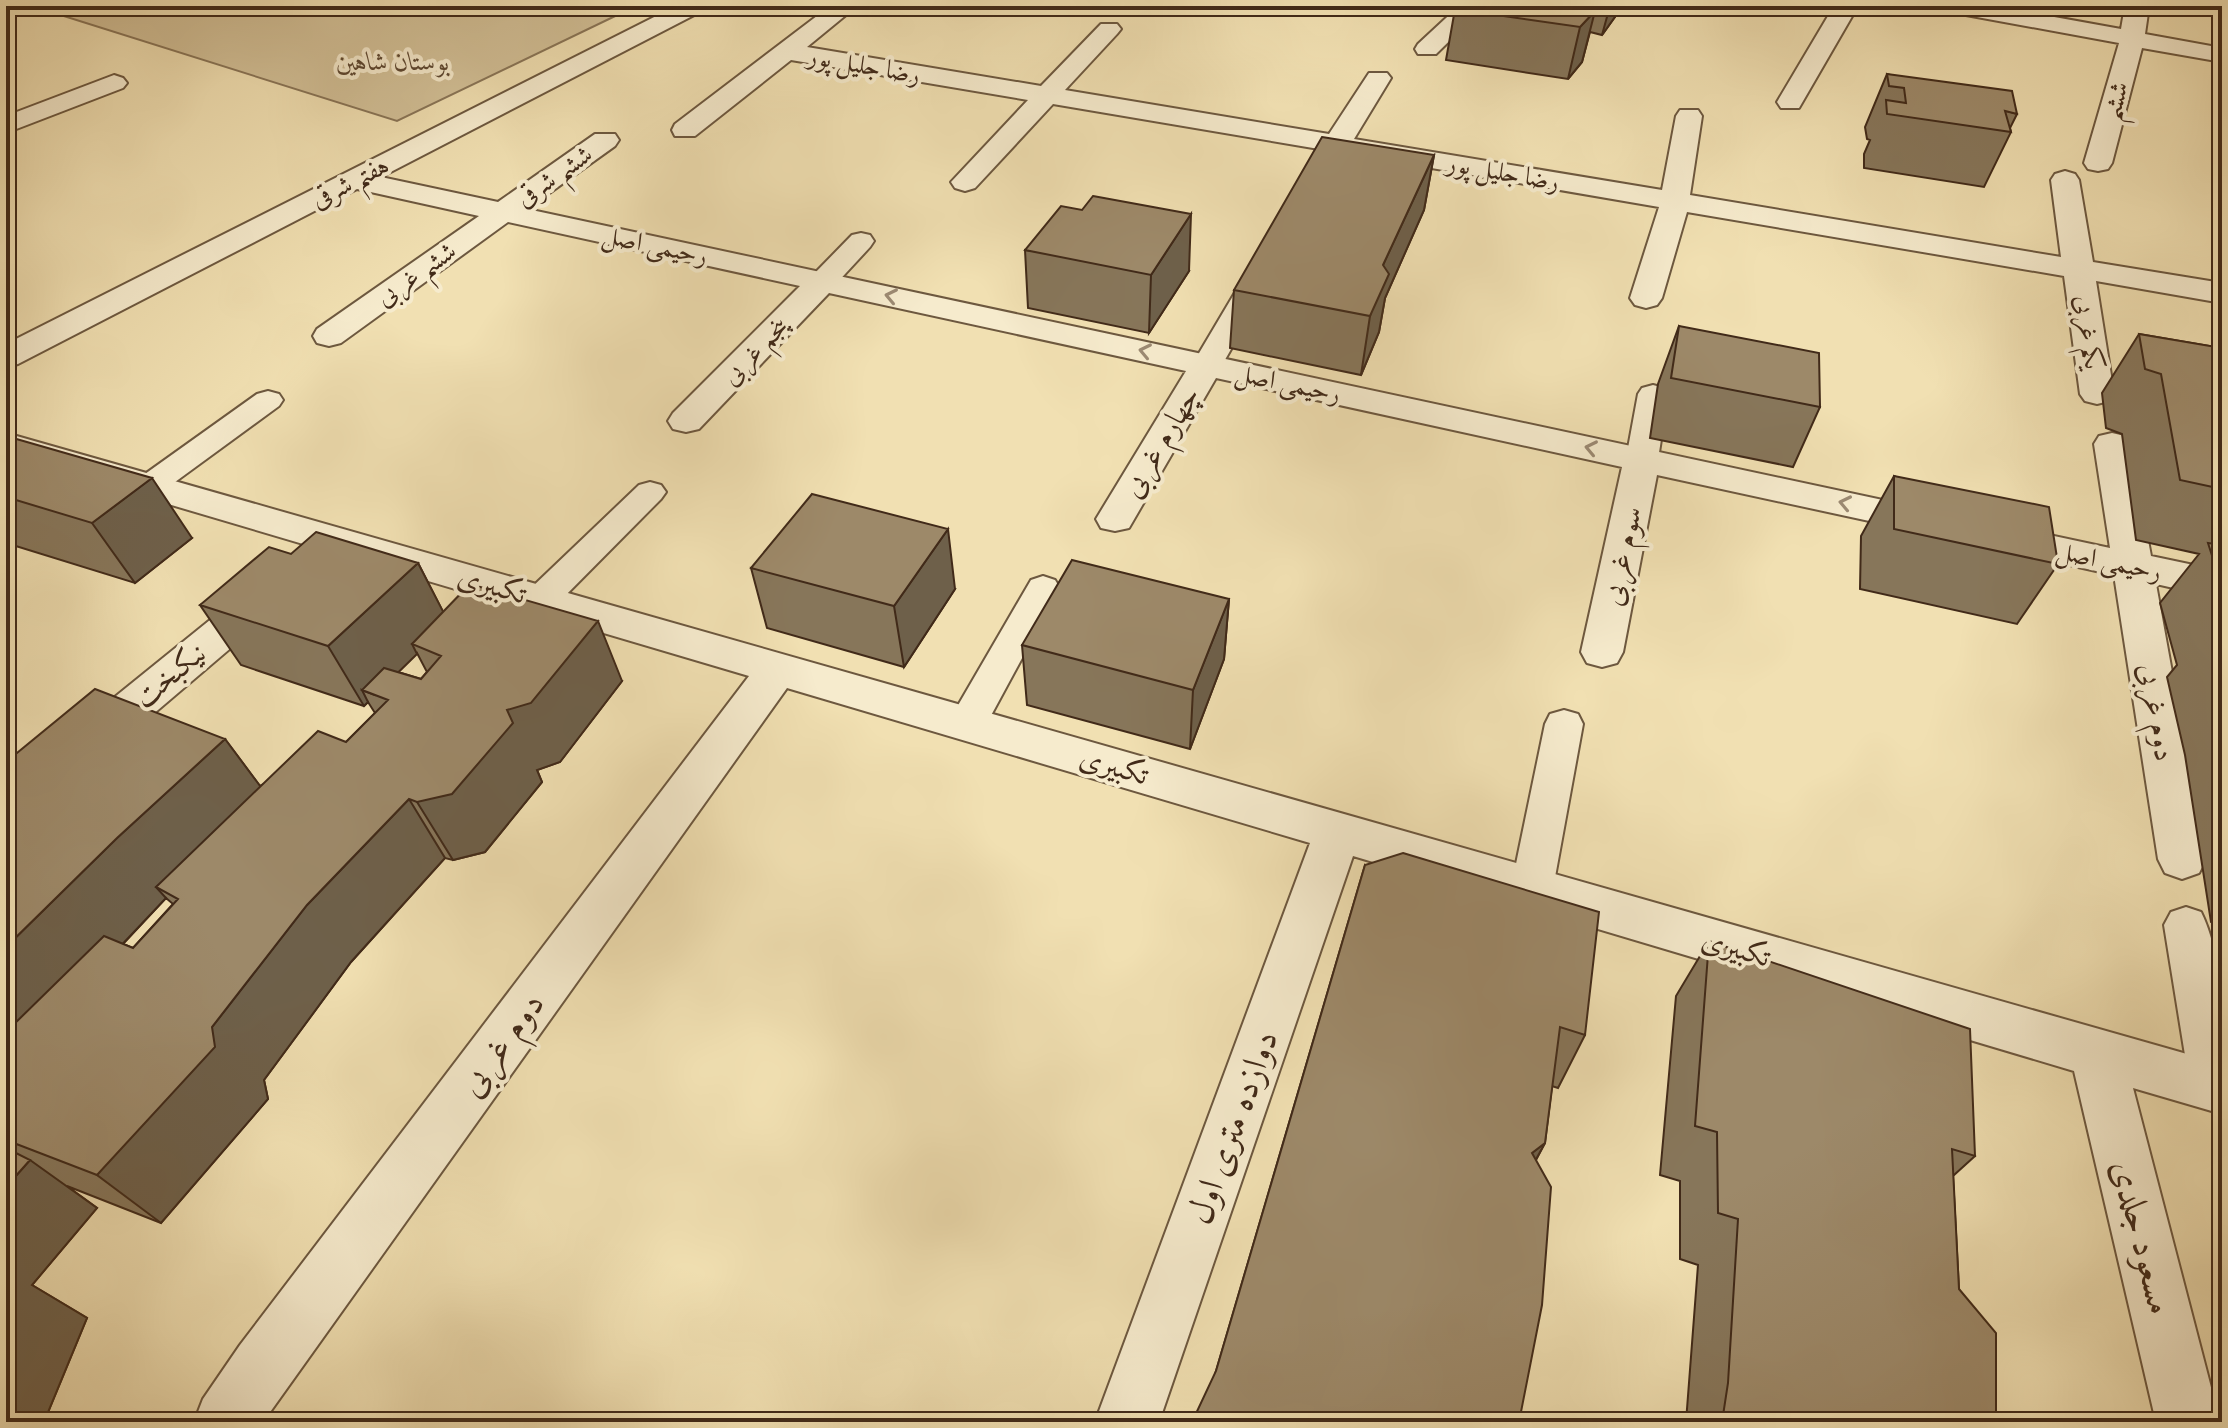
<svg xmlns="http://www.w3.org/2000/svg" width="2228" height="1428" font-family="'IM FELL French Canon',Amiri,serif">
<rect width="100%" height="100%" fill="#f1e0b2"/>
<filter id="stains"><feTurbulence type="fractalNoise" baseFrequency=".0025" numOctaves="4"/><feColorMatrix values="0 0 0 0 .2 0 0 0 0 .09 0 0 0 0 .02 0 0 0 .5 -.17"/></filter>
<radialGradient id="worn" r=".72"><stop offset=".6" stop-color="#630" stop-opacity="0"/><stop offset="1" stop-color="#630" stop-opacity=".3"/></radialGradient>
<!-- green -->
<path fill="#d3c198" stroke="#8a7658" stroke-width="2" d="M32,6H636L397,121Z"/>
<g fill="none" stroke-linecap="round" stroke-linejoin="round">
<defs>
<path id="lane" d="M861,233L870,235L874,241L870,247L833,287H813L809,281L813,275L852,235Z
M1257,271L1267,273L1271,279L1222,365L1217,371L1207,374L1197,371L1192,365L1243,279L1247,273Z
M1653,385L1664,388L1668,394L1658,459L1653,466L1642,469L1631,466L1626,459L1638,394L1642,388Z
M268,391L279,394L283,400L279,406L160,493L149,496L138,493L133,486L138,479L257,394Z
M650,482L661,485L666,492L661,499L553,608L541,611L529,608L523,599L529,590L639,485Z
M1043,576L1055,580L1060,588L981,734L967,738L953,734L948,724L953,714L1031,580Z
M1564,710L1578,714L1583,724L1553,888L1547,900L1532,906L1517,900L1511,888L1545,724L1550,714Z
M2186,907L2201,912C2228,967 2222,1045 2222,1105L2214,1108L2197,1102L2190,1086L2164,925L2171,912Z"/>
<path id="street" d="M676,6H706L702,11L381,177L498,202L595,134H615L619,140L615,146L527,209L1934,511L1948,514L1953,523L1948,532L1934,535L1657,475L1623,652L1617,663L1602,667L1587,663L1581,652L1622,467L1216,378L1129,528L1115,531L1101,528L1096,519L1186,371L829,293L699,429L686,432L673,429L668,421L673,413L800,286L508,222L341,343L329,346L317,343L313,336L317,329L479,216L357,189L18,364L6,367V344Z
M830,6H857L807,47L1041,86L1101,24H1117L1121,29L1117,34L1065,90L1329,134L1369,73H1387L1391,78L1354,139L1662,190L1676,116L1680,110H1698L1702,116L1690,195L2061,257L2051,180L2055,174L2065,171L2075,174L2079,180L2093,262L2222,283V303L2096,281L2114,394L2109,401L2097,404L2085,401L2080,394L2064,276L1687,212L1662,298L1657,305L1646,308L1635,305L1630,298L1659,207L1344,153L1332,173L1322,175L1312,173L1308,167L1319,149L1053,104L975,188L965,191L955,188L951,182L1028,100L791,60L695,136H675L672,130L675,124Z
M1459,6H1485L1436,54H1418L1415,49L1418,44Z
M1834,6H1858L1799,108H1781L1777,102Z
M1943,6H1994L2121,29L2125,6H2149L2145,34L2222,48V62L2142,48L2112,163L2108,169L2098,171L2088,169L2084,163L2119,43L1955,13L1947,11Z
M114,75L123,78L127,83L123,88L6,133V116Z
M6,433L2222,1064V1114L2133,1088L2220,1422H2156L2074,1071L1353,856L1159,1422H1095L1310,843L787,688L263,1422H194L203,1399L240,1345L749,676L6,456Z
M2112,433L2125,436L2130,444L2151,556L2222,571V599L2156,584L2206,859L2199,873L2182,879L2165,873L2158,859L2114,575L1984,546L1979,537L1984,528L1998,524L2110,548L2094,444L2099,436Z
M266,582L280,586L286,596L280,606L23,825L6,831V785L252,586Z"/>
</defs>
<!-- lane casing -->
<use href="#lane" stroke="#6d583f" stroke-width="4"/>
<!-- street casing -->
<use href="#street" stroke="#6d583f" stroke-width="4"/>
<!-- lane -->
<use href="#lane" fill="#f6ebcd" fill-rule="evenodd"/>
<!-- street -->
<use href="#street" fill="#f6ebcd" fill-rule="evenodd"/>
</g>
<!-- wall -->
<path fill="#87765a" stroke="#412a19" stroke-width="2" fill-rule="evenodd" d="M1458,6H1619L1617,14L1602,35L1590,32L1582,62L1568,79L1446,60L1455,9Z
M1887,74L2017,114L2010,128L2011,132L1984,187L1864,168V154L1870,140L1867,139L1865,127Z
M1434,155L1424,210L1385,298L1379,332L1361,375L1230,348L1234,290Z
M1025,250L1189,271L1149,333L1028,308Z
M1679,326L1820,407L1793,467L1650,438L1658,384Z
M2139,334L2222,348V925L2211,922L2185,755L2167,677L2177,665L2160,603L2199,554L2136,540L2122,434L2106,428L2102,393Z
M6,436L192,538L135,583L6,543Z
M1894,476L2058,564L2017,624L1860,589L1861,536Z
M291,554L418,563L443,612L622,681L560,762L537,770L542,782L485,852L453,860L445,858L351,962L264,1080L268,1099L161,1223L67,1186L97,1208L32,1285L87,1318L44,1422H6V762L225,739L260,786L346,742L375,713L368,702L364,706L241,665L200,605ZM417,653L427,672L421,679L398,672ZM166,898L173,904L133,948L123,944Z
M751,568L955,589L904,667L767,628Z
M1229,599L1224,659L1190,749L1027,705L1022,645Z
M1365,865L1585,1035L1558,1088L1552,1086L1545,1143L1536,1160L1216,1371Z
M1709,941L1975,1156L1953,1176L1959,1289L1996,1422H1686L1698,1265L1680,1259V1181L1660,1175L1676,996Z"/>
<!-- shaded-wall -->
<path fill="#6e604a" stroke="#412a19" stroke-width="2" d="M1610,6H1619L1617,14L1602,35Z
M1595,11L1582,62L1568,79L1580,27Z
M1434,155L1424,210L1385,298L1379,332L1361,375L1370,316L1383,265Z
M1191,214L1189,271L1149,333L1151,275Z
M152,478L192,538L135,583L92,523Z
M948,529L955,589L904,667L894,606Z
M418,563L449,623L412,644L417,654L375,695L362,690L368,702L364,706L328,646Z
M1229,599L1224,659L1190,749L1193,690Z
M598,621L622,681L560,762L537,770L542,782L485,852L453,860L417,802L507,710Z
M225,739L269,798L156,887L166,898L64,1006L6,1059V947L117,838Z
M409,799L445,858L351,962L264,1080L268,1099L161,1223L97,1175L307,905Z
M1545,1143L1518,1192L1532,1153Z
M30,1160L97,1208L32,1285L87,1318L44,1422H6V1187Z"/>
<!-- building -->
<path fill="#9d8969" stroke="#412a19" stroke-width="2" d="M1458,6H1575L1595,11L1580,27L1455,9Z
M1887,74L2012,91L2017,114L2005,111L2011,132L1887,114L1886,100L1906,103L1904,88L1889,86Z
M1322,137L1434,155L1383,265L1389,274L1370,316L1234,290Z
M1093,196L1191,214L1151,275L1025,250L1061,206L1082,210Z
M1679,326L1819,353L1820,407L1671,378Z
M2139,334L2222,348V489L2180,480L2161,374L2145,369Z
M6,436L152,478L92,523L6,497Z
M1894,476L2049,507L2058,564L1894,529Z
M812,494L948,529L894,606L751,568Z
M316,532L418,563L328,646L200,605L269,547L291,554Z
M2208,543L2222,545V587Z
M1072,560L1229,599L1193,690L1022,645Z
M470,584L598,621L531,703L507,710L513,723L452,794L417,802L409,799L307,905L212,1027L215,1047L97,1175L6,1140V1032L104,936L133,948L178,899L156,887L318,731L346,742L388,700L362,690L384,668L421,679L441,656L412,644Z
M2217,617L2222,618V634Z
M95,689L225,739L117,838L6,947V762Z
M1403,853L1599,912L1585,1035L1560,1027L1545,1143L1532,1153L1551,1187L1542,1305L1519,1422H1192L1216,1371L1365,865Z
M1709,941L1970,1029L1975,1156L1952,1149L1959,1289L1996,1333V1422H1722L1728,1383L1738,1219L1718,1213L1717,1132L1695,1126Z
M6,1148L30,1160L6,1187Z
M6,1272L15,1275L6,1295Z"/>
<!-- one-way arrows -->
<defs><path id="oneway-chevron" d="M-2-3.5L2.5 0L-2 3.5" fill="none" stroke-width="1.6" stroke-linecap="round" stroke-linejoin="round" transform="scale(2)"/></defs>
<g stroke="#9c8a73">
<use href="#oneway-chevron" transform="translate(891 296) rotate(-168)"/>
<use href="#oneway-chevron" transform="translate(1145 351) rotate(-168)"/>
<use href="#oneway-chevron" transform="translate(1591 448) rotate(-168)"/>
<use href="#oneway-chevron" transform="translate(1845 503) rotate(-168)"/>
</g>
<g text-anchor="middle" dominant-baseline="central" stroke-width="8" stroke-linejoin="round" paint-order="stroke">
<!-- far-park labels -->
<g font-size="26" font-style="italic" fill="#5e4832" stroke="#f6ebcd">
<text x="393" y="61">بوستان شاهین</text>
</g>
<!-- far-street labels -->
<g font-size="26" fill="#412a19" stroke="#f6ebcd">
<text transform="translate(864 65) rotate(10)">رضا جلیل پور</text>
<text transform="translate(2115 101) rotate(-75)">ششم</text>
<text transform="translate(1503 172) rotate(10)">رضا جلیل پور</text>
<text transform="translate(554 176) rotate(-35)">ششم شرقی</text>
<text transform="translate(350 182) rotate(-27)">هفتم شرقی</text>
<text transform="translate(655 245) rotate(12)">رحیمی اصل</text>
<text transform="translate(416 274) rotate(-35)">ششم غربی</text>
<text transform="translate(2089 332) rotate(82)">یکم غربی</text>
<text transform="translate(755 351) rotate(-46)">پنجم غربی</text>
<text transform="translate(1288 383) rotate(12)">رحیمی اصل</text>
<text transform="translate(2109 561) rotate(12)">رحیمی اصل</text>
</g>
<!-- street labels -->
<g font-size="30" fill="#412a19" stroke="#f6ebcd">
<text transform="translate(1161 442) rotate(-59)">چهارم غربی</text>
<text transform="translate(1622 556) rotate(-78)">سوم غربی</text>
<text transform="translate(492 585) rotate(16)">تکبیری</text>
<text transform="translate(170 675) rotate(-40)">نیکبخت</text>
<text transform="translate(2157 712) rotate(80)">دوم غربی</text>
<text transform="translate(1114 766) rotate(16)">تکبیری</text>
<text transform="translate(1736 948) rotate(16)">تکبیری</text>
</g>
<!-- near-street labels -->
<g font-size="36" fill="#412a19" stroke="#f6ebcd">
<text transform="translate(501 1044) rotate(-54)">دوم غربی</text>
<text transform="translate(1232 1127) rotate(-70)">دوازده متری اول</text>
<text transform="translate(2143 1237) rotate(76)">مسعود جلدی</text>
</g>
</g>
<!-- margin -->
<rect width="2228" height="1428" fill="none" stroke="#f1e0b2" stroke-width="32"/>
<rect x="8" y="8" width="2212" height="1412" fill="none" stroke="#412a19" stroke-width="4"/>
<rect x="16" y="16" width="2196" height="1396" fill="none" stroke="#412a19" stroke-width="2"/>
<rect width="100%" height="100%" filter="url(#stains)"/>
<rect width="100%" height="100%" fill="url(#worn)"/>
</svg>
